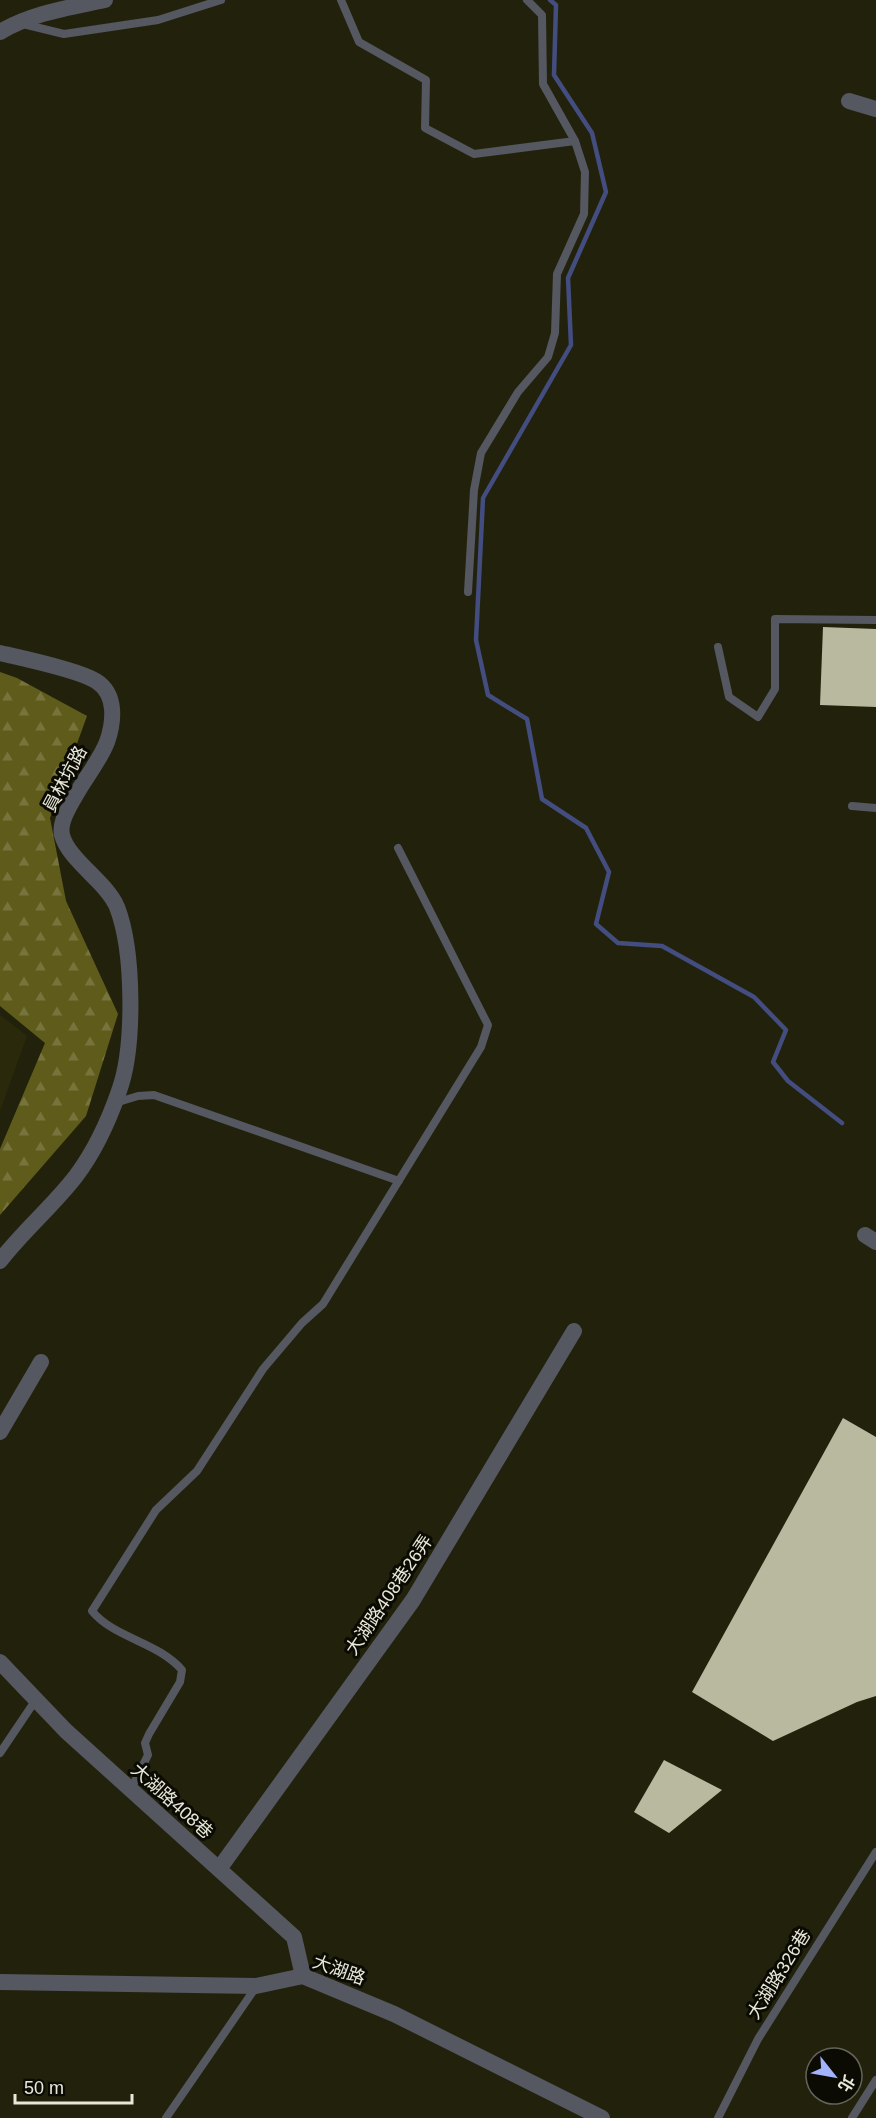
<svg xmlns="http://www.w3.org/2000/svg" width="876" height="2118" font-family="Helvetica,'Noto Sans TC',sans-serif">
<defs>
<pattern id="forest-firs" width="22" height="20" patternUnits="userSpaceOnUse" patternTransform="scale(1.5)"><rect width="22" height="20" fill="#5f5c1b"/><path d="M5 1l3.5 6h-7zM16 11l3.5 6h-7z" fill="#76733c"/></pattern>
</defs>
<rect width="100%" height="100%" fill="#22220c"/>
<!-- built -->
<path fill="#2b290c" d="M0,1015L27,1036L0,1111Z"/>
<!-- forest -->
<path fill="url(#forest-firs)" d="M0,672L17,678L87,716L50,818L66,901L118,1014L86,1116L0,1215V1149L45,1043L0,1006Z"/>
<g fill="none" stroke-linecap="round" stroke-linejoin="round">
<!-- stream -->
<path stroke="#444d80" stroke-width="4.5" d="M550,0L556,5L554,75L592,133L606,192L568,278L571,345L483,498L476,640L488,695L527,719L542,799L586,828L609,872L596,924L618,943L662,946L754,997L786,1030L773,1062L788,1081L842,1123"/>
</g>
<!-- building -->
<path fill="#b9b99f" d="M823,627L876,629V707L820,705Z
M843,1418L876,1437V1696L857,1702L773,1741L692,1692Z
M664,1760L722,1790L669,1833L634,1812Z"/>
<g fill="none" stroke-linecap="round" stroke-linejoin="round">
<!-- service -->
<path stroke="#555761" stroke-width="8" d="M341,0L359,42L426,80L425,128L474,154L575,141
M23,24L64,34L158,20L221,0
M468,592L474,490L481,453L518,392L548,357L555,333L557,274L584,214L585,172L575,141L543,84L542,15L527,0
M718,647L729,697L758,717L775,689V619L876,620
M852,806L876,808
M115,1103L138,1096L154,1095L399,1181
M0,1753L35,1701
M131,1789L148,1755L145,1743L149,1734L180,1682L182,1670C158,1642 114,1638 92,1611L156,1510L197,1471L263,1369L302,1323L323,1304L481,1047L488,1025L398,848
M166,2118L256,1987
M718,2118L758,2039L876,1852
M852,2118L876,2080"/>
<!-- minor -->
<path stroke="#555761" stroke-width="16" d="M849,101L876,109
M865,1235L876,1242
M0,1432L41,1362
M219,1869L413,1600L574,1331
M303,1976L394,2014L602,2118"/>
<!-- tertiary -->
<path stroke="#555761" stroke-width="16" d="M0,32C32,13 68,8 105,0
M0,653C22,658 79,670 96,681C117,694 114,722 107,742C100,760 86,777 77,793C70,805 59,822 62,835C69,861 106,881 117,907C134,951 135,1047 119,1091C109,1120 94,1152 76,1176C53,1206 23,1231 0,1261
M0,1662L66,1731L294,1937L303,1976L256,1986L0,1982"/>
</g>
<g text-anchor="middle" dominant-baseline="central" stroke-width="6" stroke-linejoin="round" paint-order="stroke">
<!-- street labels -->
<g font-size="18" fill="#e8e8da" stroke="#0b0b04">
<text transform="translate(65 779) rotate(-62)">員林坑路</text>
<text transform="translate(389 1595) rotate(-56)">大湖路408巷26弄</text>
<text transform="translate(172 1801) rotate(42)">大湖路408巷</text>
<text transform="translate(339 1970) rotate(20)">大湖路</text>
<text transform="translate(779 1974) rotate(-58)">大湖路326巷</text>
</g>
</g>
<!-- north arrow -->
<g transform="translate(834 2076) rotate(121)"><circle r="28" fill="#0b0b04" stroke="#63635a" stroke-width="1.5"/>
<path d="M0-4.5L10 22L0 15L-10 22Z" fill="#a3b2fd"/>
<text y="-9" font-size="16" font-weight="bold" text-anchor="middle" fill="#e8e8da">北</text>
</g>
<!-- scale -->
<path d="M15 2094v9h117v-9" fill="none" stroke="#e8e8da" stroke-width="3"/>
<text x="24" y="2094" font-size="18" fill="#e8e8da" stroke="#0b0b04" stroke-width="4.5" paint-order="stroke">50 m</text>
</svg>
